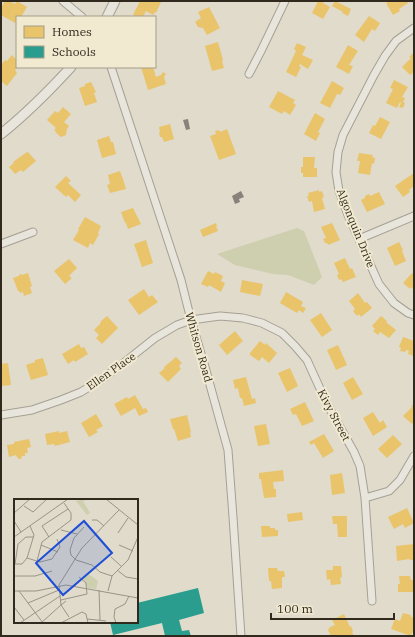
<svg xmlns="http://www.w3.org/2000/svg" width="415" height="637" font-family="'IBM Plex Serif',serif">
<rect width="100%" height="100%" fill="#e0dbcb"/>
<!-- green -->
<path fill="#cdcfae" d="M297,228L304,231L322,277L314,285L288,275L273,274L235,265L217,254Z"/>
<!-- homes -->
<path fill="#e9c46a" d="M5,1H9L15,4L17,1L27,7L21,17H17V20L15,23L1,15L2,11L1,10V8Z
M140,1H159L161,2L156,13L155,12L153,15L146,11L143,17H138L133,15Z
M318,1H324L323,3L330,7L323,19L312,13Z
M335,1L351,9L348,16L342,13L343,12L332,6Z
M390,1H407L408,3L399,9L400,11L393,15L386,3Z
M209,7L220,28L207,35L203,28L198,27L195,22L201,18L198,12Z
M369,16L380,23L375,31L372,29L364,42L355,35Z
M218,42L223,60L222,61L224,68L212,71L205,46Z
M297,43L306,47L302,55L313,60L308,69L300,64L299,66L301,67L296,77L286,72L296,51L294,49Z
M348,45L358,51L349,65L353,66L349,74L336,67Z
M414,52V72L410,75L402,67L411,58L409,57Z
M12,55L17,60V68L15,70L17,73L7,86L1,81V65L5,60L7,61Z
M141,67H153L156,77L161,75L163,72L166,74L164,77L166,84L148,90Z
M394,80L408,87L402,97L405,98L403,102L405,103L403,108L399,107L401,103L400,102L397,108L386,103L393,89L390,88Z
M332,81L344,88L340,95L337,94L330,108L320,103Z
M91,82L96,92L94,93L97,102L85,106L79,88L85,86V84Z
M278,91L295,100L293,103L296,105L290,115L284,111L282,114L269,107Z
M63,107L71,114L64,122L69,126L67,129L66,135L61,137L55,132L56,131L54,130L56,128L47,120L55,111L58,113Z
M315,113L325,119L318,132L320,133L316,141L304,134Z
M380,117L390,122L381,139L369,133L373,125L375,126Z
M170,124L174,139L164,142L162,137H160L159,133L160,132L159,127Z
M227,129L236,154L219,160L210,136L216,134L215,131L219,130L220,132Z
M109,136L111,142H113L116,154L102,158L97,140Z
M27,152V153L28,152L36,161L23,172L21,170L15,174L9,167L14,163L13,162Z
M359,153L373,155L372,157L375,158L374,164L372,163L370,175L358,173L360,161H357Z
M303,157H315L314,168H317V177H303V173H301V167H303Z
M120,171L123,179L126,189L110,193L107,185L110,184L108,175Z
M414,173V186L409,190L410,192L403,197L395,186Z
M66,176L71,181L68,183L81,195L75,202L68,195L66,197L55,187Z
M319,190V192L322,191L324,197L322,198L325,209L314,212L312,201L309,202L307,196H309L308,193Z
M379,192L385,204L367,212L361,200L365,198V196L369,194L370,196Z
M133,208L141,224L128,229L126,223H125L121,212Z
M85,217L101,226L98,233L99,234L93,245L90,243L88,248L73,240L79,230L78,229Z
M216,223L217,226H216L218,231L203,237L200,230Z
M332,223L340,240L328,245L327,243H325L323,239L326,238L321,227Z
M146,240L153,263L142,267L134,244Z
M399,242L403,250L402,251L406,261L395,266L387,248Z
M345,258L350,269L352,268L356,277L343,282L341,279L339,280L337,275L339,274L334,263Z
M69,259L77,268L69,276L72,278L65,284L54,271Z
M208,271L214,274L215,272L223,276L221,281L225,283L221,292L209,285L208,287L201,284Z
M28,273L32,286L30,287L32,293L24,296L23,292L20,293L19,291H18L13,278L19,276V275L21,274L22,275Z
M412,273L414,275V290L411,287L410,289L403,283Z
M242,280L263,284L260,296L240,292Z
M144,289L149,297L152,295L158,302L139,315L128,300Z
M286,292L303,302L301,306L306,308L303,313L299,310L297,313L280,303Z
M358,293L365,303L367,302L372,308L361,317L359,314L357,316L353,311L355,309L349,301Z
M321,313L332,330L322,337L310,320Z
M107,316L118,328L102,344L96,338L99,335L94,330L100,324L101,321Z
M381,316L387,321L386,322L396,330L389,338L380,332L378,335L373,331L375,329L372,326Z
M235,331L243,341L227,355L219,345Z
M403,337L414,341V356L408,354L409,351L406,350L405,352L400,351L401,348L399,347Z
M260,341L265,345L266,343L277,353L269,363L262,357L259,361L250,355V353Z
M79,344L81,348L84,347L88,354L75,362L74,360L68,364L62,354Z
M338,345L347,365L336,370L327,350Z
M176,357L182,363L179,366L181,369L168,382L159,373L165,368L164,367Z
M43,358L48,375L31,380L26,365L35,362V360Z
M8,363L11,385L1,386V364Z
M290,368L298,386L287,392L278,373Z
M246,377L252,399L255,398L256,403L244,406L242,398H240L238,388L235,389L233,380Z
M353,377L363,394L352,400L343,383Z
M135,395L143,409L146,408L148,412L139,416L135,408L121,416L114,404L127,397L128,399Z
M305,402L314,421L302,426L296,414L293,415L290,409Z
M414,404V422L412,424L403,416L412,407L411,406Z
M373,412L380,423L383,420L387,427L373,436L363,418Z
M96,414L103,426L96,430L98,432L89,437L81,423Z
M187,415L191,432H190L191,437L178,441L174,429H173L170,419Z
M266,424L270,444L258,446L254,426Z
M59,431V433L67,431L70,442L55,446L54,444L47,445L45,434Z
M324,434L334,451L323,458L314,443L311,445L309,442Z
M393,435L402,444L387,458L378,449Z
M29,439L31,447L27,448L28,453H25V456H22L21,459H19L17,457L16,455L9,457L7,445L14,444V442Z
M283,470L284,481L273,482L274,489H276V497L264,498L261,479H259V473Z
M342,473L345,493L332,495L330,475Z
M407,508L414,523L405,528L403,524L394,529L388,517Z
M302,512L303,520L288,522L287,514Z
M332,516H347V537H338L337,524H333Z
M261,526H270V528H275V530H278V536L262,537Z
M414,544V561L413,560H410L409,559L397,561L396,546Z
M333,566H341L342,577L340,578L341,584L331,585L330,579L327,580L326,570H333Z
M268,568H277L278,571H284L285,577H282V588L272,589L271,581H269Z
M399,576H410L411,580H414V592H398V584H400Z
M403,613L411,615L410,616L414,618V632L413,631L411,636L391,629L395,619L400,621Z
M344,614L350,627L351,626L353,631L352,632L354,636H331L328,630L330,627L335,625L332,620Z"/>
<!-- schools -->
<path fill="#2a9d8f" d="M198,588L204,613L179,620L182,631L189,630L191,636H165L162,623L113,635L110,622H137V603Z"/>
<!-- industry -->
<path fill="#8a817c" d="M188,119L190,129L186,130L183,120Z
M241,191L244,197L239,199L240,202L235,204L232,196Z"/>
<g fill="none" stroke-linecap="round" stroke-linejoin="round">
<defs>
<path id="minor" d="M63,1L82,17
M414,28L396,41L385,56L374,75L343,135L338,152L336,172L339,191L348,215L379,284L394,303L408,313L414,315
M111,67L181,280L191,320L207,374L228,450L233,517L241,636
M249,74L261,51L285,1
M359,239L414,216
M1,244L33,232
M1,415L32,410L61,400L81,392L99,381L116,369L155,338L177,325L191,320L220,316L243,318L262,323L282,333L295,346L307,360L327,404L354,452L360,466L365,498L372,601
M365,498L389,491L400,480L414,456"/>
<path id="tertiary" d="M107,17L115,1
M1,134C26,114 49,91 71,67"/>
</defs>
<!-- minor casing -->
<use href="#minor" stroke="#a5a094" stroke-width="9"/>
<!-- tertiary casing -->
<use href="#tertiary" stroke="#a5a094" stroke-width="11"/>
<!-- minor -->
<use href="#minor" stroke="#e8e5dc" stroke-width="7"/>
<!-- tertiary -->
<use href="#tertiary" stroke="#e8e5dc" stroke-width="9"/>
</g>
<g text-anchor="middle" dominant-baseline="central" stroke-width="4" stroke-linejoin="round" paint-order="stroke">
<!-- street labels -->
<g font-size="11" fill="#32291e" stroke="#f1ead1">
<text transform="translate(356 228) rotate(68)">Algonquin Drive</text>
<text transform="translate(199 347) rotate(74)">Whitson Road</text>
<text transform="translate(111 371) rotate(-35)">Ellen Place</text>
<text transform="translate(334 415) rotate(62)">Kivy Street</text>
</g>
</g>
<!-- overview -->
<g transform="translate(14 499)">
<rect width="124" height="124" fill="#e0dbcb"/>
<path d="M67,0H75L69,2L76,14L73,16L62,2ZM73,74L84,82L82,90L74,89L69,80Z" fill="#cdcfae"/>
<path fill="none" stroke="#9a9486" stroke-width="1" d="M92,0L124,26M10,7L19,13L33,0M0,14L16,0M78,21H83L90,27M0,22L7,33M70,28L60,39L56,51L57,56L62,61L78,66L86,73L98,77M47,31L63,35M104,34L114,19M0,38L54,0M35,38L28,27L54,10M27,46L44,53M105,46L119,52M97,58L107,67M13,59L26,63L38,60L46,48L43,40M23,62L28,43L57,21V14L50,4M0,65H8L13,59L20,36L16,27M1,65L4,45L12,38H19M103,71L112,78L124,80M0,77H21L38,72M85,91L86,121M0,92H22L52,86L124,99M5,92L29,124M94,92L98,77L114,61L124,38M47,101L73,95L72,84L65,78M52,102L47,106L55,118M14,104L45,91M0,108L10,121M73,120L92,122M6,124L46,97M27,124L47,106L45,86L68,49L105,11M47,124L68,113L72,115L74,124M102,124L100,118L101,110L111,105L115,97"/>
<path fill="#1d4ed8" fill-opacity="0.15" stroke="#1d4ed8" stroke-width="2" d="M70,22L98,54L49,96L22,64Z"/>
<rect width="124" height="124" fill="none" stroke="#32291e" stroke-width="2"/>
</g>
<!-- border -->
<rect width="415" height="637" fill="none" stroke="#32291e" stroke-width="4"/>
<!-- legend -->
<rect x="16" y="16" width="140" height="52" fill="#f1ead1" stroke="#a59d89"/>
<rect x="24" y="26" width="20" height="12" fill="#e9c46a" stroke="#a59d89"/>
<text x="52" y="36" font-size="12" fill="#32291e">Homes</text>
<rect x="24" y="46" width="20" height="12" fill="#2a9d8f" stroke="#a59d89"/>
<text x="52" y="56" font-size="12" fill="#32291e">Schools</text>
<!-- scale -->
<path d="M271 613v6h123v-6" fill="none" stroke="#32291e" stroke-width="2"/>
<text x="277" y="613" font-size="12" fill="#32291e" stroke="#f1ead1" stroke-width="3" paint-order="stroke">100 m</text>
</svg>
